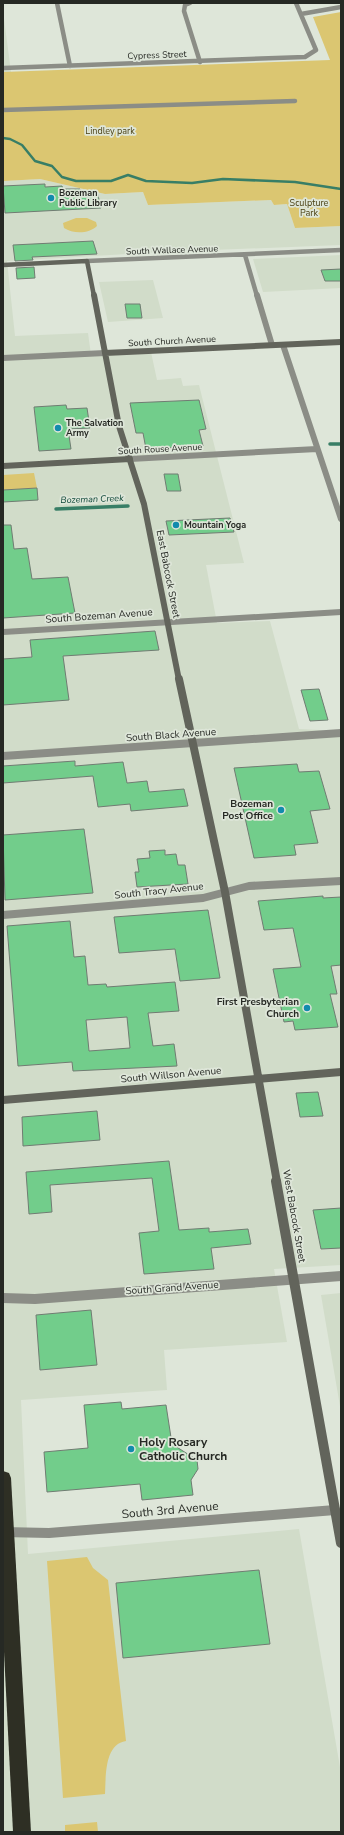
<svg xmlns="http://www.w3.org/2000/svg" width="344" height="1835" font-family="'Nunito Sans',sans-serif">
<rect width="100%" height="100%" fill="#dee6d9"/>
<!-- built -->
<path fill="#d1dcc9" d="M3,11L11,72H3Z
M3,179L4,181L40,179L105,194L143,192L148,205L271,200L274,205L287,204L295,228L341,226V245L162,252L7,261L15,336L88,333L91,355L151,352L157,380L181,378L183,386L199,385L244,563L206,565L217,623L270,621L299,729L341,731V1265L274,1269L287,1342L164,1350L167,1390L21,1400L28,1554L299,1529L341,1773V1832H3Z
M341,255V288L263,292L253,259Z
M153,280L163,318L108,322L99,282Z
M341,1293V1412L321,1295Z"/>
<!-- green -->
<path fill="#dbc671" d="M341,12V226L295,228L287,204L274,205L271,200L148,205L143,192L105,194L40,179L4,181L3,179V72L330,60L313,17Z
M76,218H87L96,222L97,226C89,234 73,234 64,228L63,223Z
M34,473L37,488L3,490V475Z
M87,1557L93,1568L108,1580L126,1741C104,1744 106,1777 105,1794L63,1798L47,1561Z
M97,1822L98,1832H65V1825Z"/>
<g fill="none" stroke-linecap="round" stroke-linejoin="round">
<!-- stream-far1 -->
<path stroke="#387e66" stroke-width="2.5" d="M3,138L10,139L22,145L35,161L52,166L62,177L76,181H111L128,175L146,181L192,183L223,179L295,182L341,189"/>
<!-- stream -->
<path stroke="#387e66" stroke-width="3.5" d="M330,444H341
M56,509L128,506"/>
</g>
<!-- building -->
<path fill="#72cd8b" stroke="#707c72" fill-rule="evenodd" d="M45,184V187L62,186L63,189H80V192L97,191L101,208L5,213L3,186Z
M93,241L97,254L32,257L33,260L15,261L13,245Z
M34,267L35,278L17,279L16,268Z
M341,269V281H325L321,270Z
M125,304H140L142,318H127Z
M199,400L206,429L199,430L203,446L146,449L143,433H136L130,403Z
M66,405L67,409L87,408L90,428L68,429L71,449L39,451L34,407Z
M164,474H178L181,491H167Z
M37,488L38,500L3,502V490Z
M230,518L234,532L169,535L166,521Z
M3,525H11L14,549L27,548L32,579L68,577L75,613L3,618Z
M155,631L159,650L63,656L69,700L3,705V659L32,657L30,640Z
M319,689L328,720L310,721L301,690Z
M75,761V766L123,762L127,783L147,781L149,792L184,789L188,806L131,811L130,804L98,807L93,776L3,783V766Z
M297,764L299,772L319,771L330,809L310,811L318,843L294,845L296,855L254,858L234,768Z
M84,829L93,893L5,900L3,835Z
M165,850V855L176,854L178,865H185L188,884L137,887L135,872H139L137,859L150,858L149,851Z
M323,896V898L341,897V965L331,966L337,994H330L338,1027L295,1030L293,1021L284,1022L273,969L301,967L293,928L264,930L258,901Z
M208,910L220,978L180,981L175,949L119,953L114,917Z
M70,921L74,957L85,956L88,985L106,984L107,987L175,982L179,1011L148,1013L153,1046L174,1044L177,1066L73,1071L72,1062L18,1066L7,926ZM127,1017L130,1048L89,1051L86,1020Z
M318,1092L323,1116L300,1117L296,1093Z
M97,1111L100,1140L23,1146L22,1117Z
M169,1161L179,1230L209,1228V1232L248,1229L251,1244L211,1248L214,1269L144,1274L139,1233L159,1231L152,1178L50,1185L52,1212L29,1214L26,1172Z
M341,1208V1248L321,1249L313,1210Z
M91,1310L97,1365L40,1370L36,1315Z
M121,1402L122,1409L166,1405L172,1444L197,1460L198,1469L191,1480L193,1495L142,1500L140,1484L47,1492L44,1452L88,1448L84,1405Z
M259,1570L270,1644L123,1658L116,1583Z"/>
<g fill="none" stroke-linecap="round" stroke-linejoin="round">
<!-- street-far3 -->
<path stroke="#8b8d86" stroke-width="4.5" d="M57,3L70,66
M190,3L185,5L184,11L200,62
M301,14L341,7
M3,68L305,57L316,50L296,3
M3,110L295,101
M245,255L257,296
M87,261L341,250"/>
<!-- street-far2 -->
<path stroke="#8b8d86" stroke-width="6" d="M257,295L272,345
M283,345L341,519
M3,358L105,353
M130,459L317,449
M3,632L341,612"/>
<!-- street-far1 -->
<path stroke="#8b8d86" stroke-width="8" d="M3,756L341,733
M3,915L203,898L249,886L341,881"/>
<!-- street -->
<path stroke="#8b8d86" stroke-width="10" d="M3,1298L35,1299L341,1276
M3,1532L49,1533L335,1510"/>
<!-- secondary-far3 -->
<path stroke="#62645b" stroke-width="4.5" d="M3,265L87,261L94,296"/>
<!-- secondary-far2 -->
<path stroke="#62645b" stroke-width="6" d="M94,295L119,426L144,504L179,680
M105,353L341,342
M3,466L130,459"/>
<!-- secondary-far1 -->
<path stroke="#62645b" stroke-width="8" d="M179,679L225,892L277,1182
M3,1100L341,1072"/>
<!-- secondary -->
<path stroke="#62645b" stroke-width="10" d="M276,1181L341,1543"/>
<!-- highway -->
<path fill="#2e2f24" fill-rule="evenodd" d="M3,1471L9,1473L11,1478L31,1832H13L3,1632Z"/>
</g>
<!-- markers -->
<g fill="#128bad" stroke="#dee6d9" stroke-width="1.5">
<circle cx="51" cy="198" r="4"/>
<circle cx="58" cy="428" r="4"/>
<circle cx="176" cy="525" r="4"/>
<circle cx="281" cy="810" r="4"/>
<circle cx="307" cy="1008" r="4"/>
<circle cx="131" cy="1449" r="4"/>
</g>
<g text-anchor="middle" dominant-baseline="central" stroke-width="3.5" stroke-linejoin="round" paint-order="stroke">
<!-- far-street labels -->
<g font-size="9" fill="#262924" stroke="#dee6d9">
<text transform="translate(157 55) rotate(-2)">Cypress Street</text>
<text transform="translate(172 250) rotate(-2)">South Wallace Avenue</text>
<text transform="translate(172 341) rotate(-3)">South Church Avenue</text>
<text transform="translate(160 449) rotate(-3)">South Rouse Avenue</text>
</g>
<!-- far-park labels -->
<g font-size="9" fill="#4b4114" stroke="#dee6d9">
<text x="110" y="131">Lindley park</text>
<text x="309" y="203">Sculpture<tspan x="309" dy="10">Park</tspan></text>
</g>
<!-- far-poi labels -->
<g font-size="9" font-weight="bold" fill="#262924" stroke="#dee6d9" text-anchor="start">
<text x="59" y="193">Bozeman<tspan x="59" dy="10">Public Library</tspan></text>
<text x="66" y="423">The Salvation<tspan x="66" dy="10">Army</tspan></text>
<text x="184" y="525">Mountain Yoga</text>
</g>
<!-- far-water labels -->
<g font-size="9" font-style="italic" fill="#0f4838" stroke="#dee6d9">
<text transform="translate(92 499) rotate(-2)">Bozeman Creek</text>
</g>
<!-- street labels -->
<g font-size="10" fill="#262924" stroke="#dee6d9">
<text transform="translate(168 574) rotate(79)">East Babcock Street</text>
<text transform="translate(99 616) rotate(-4)">South Bozeman Avenue</text>
<text transform="translate(171 735) rotate(-4)">South Black Avenue</text>
<text transform="translate(159 891) rotate(-6)">South Tracy Avenue</text>
<text transform="translate(171 1075) rotate(-5)">South Willson Avenue</text>
<text transform="translate(294 1216) rotate(80)">West Babcock Street</text>
<text transform="translate(172 1288) rotate(-4)">South Grand Avenue</text>
</g>
<!-- poi labels -->
<g font-size="10" font-weight="bold" fill="#262924" stroke="#dee6d9" text-anchor="end">
<text x="273" y="804">Bozeman<tspan x="273" dy="12">Post Office</tspan></text>
<text x="299" y="1002">First Presbyterian<tspan x="299" dy="12">Church</tspan></text>
</g>
<!-- near-poi labels -->
<g font-size="12" font-weight="bold" fill="#262924" stroke="#dee6d9" text-anchor="start">
<text x="139" y="1442">Holy Rosary<tspan x="139" dy="14">Catholic Church</tspan></text>
</g>
<!-- near-street labels -->
<g font-size="12" fill="#262924" stroke="#dee6d9">
<text transform="translate(170 1510) rotate(-5)">South 3rd Avenue</text>
</g>
</g>
<!-- border -->
<rect width="344" height="1835" fill="none" stroke="#262924" stroke-width="8"/>
</svg>
